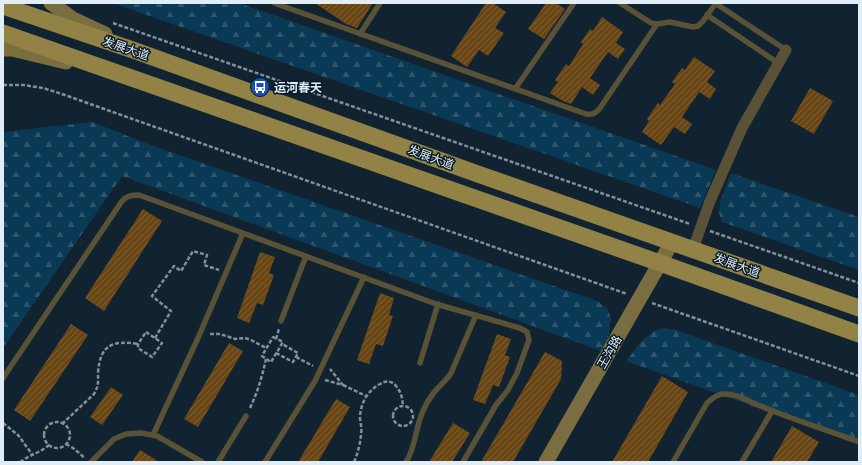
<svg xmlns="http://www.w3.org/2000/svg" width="862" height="465" font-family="'PT Serif','Noto Sans SC',serif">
<defs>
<pattern id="forest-firs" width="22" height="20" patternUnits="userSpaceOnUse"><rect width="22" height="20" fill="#0a3955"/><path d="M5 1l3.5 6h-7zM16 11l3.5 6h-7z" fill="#2d566e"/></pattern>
<pattern id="building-hatch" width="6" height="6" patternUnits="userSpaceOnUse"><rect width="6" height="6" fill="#694616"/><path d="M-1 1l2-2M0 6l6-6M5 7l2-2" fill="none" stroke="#7e6139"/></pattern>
</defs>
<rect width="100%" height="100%" fill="#112331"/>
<!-- forest -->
<path fill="url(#forest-firs)" d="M114,3H239L716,170L700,208L121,6Z
M92,122L148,144L597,301L608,309L611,320L607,343L601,351L122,176L3,348V132Z
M731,173L859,217V270L722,222L719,213L720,202Z
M663,328L676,330L859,395V444L626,361L642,341L654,331Z"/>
<!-- building -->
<path fill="url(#building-hatch)" d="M315,3H373L357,28L346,24Z
M486,3H493L506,12L495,28L504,33L488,56L479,50L467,67L451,56Z
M546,3H556L565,9L544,39L528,29Z
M602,17L623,32L616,43L625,49L618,59L608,52L590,78L600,85L593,95L582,87L571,104L563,101L550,93L558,82L555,80L566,64L569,66L583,44L581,42L590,29L593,31Z
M694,57L715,71L707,82L716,89L710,99L699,92L682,117L692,124L685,134L674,127L661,145L642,132L649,121L647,119L658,103L660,105L675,84L672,82L682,68L685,70Z
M810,88L833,101L814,134L791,121Z
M143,209L162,221L104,311L85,298Z
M260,252L275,257L269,273L274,275L263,305L257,303L249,323L237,318Z
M380,293L394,298L389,315L393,316L383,346L376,344L369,364L357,360Z
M71,324L88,335L30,421L14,410Z
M497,334L511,339L505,355L510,357L499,387L493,385L485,404L473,400Z
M229,343L243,351L198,427L184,419Z
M545,352L562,361L561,379L513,462H481Z
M662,376L688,392L648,462H612Z
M111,387L123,395L102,425L90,417Z
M336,399L350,407L318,462H298Z
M453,423L470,433L452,462H429Z
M792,426L819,442L807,462H771Z
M140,450L159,462H132Z"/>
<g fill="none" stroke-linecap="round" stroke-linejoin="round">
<!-- path -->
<path stroke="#81909b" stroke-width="2.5" stroke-dasharray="4 2" stroke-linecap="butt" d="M113,23L690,224
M3,85H23L43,88L62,94L627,294
M710,231L859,283
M652,303L859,376
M146,332L162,343L152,357L138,348V344Z
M210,334H220L235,339L245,338L251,340L266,348
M273,337L283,342L271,362L262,356Z
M155,338L171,311L152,296L174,266L181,271L193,251L207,255L204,265L219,270
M276,339L279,329
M276,353L293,362L298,353L282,344
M296,357L313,366
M325,380L343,385L330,369
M343,385L366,396
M393 416a10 10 0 1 1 20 0a10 10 0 1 1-20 0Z
M250,408C258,391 262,377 266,359
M44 435a13 13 0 1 1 26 0a13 13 0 1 1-26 0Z
M3,423L18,435L32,454
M62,424L94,394C99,385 98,383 98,373C100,345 112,340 138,344
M66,444L73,448L85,458
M20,462C29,455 40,453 49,445
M354,462C358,453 360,444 361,435C362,430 361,425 360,419C360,404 367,391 380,384C387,380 392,381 396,386C402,394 402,397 403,406"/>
<!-- lane -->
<path stroke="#5a5236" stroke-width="5.5" d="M274,3L586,114C593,115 596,113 600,108L657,24
M620,3L651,23L657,24L670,22L693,27L698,26L703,21L716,3
M715,3L786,50
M707,15L778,63
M360,34L380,3
M515,89L574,3
M281,321L306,256
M420,363L438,304
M3,378L122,201C127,196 131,195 139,195L436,304L520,328L527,332L529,340L517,373L508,390L496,405L463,462
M153,435L198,338L243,233
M91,462L114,439L126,434L141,433L157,436L202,462
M218,462L246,416
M265,462L315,381L364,277
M406,462C416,447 415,428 423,411C425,406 429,399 432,395C438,387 446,381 451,373L476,315
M673,462L707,403C712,398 718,393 726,394C739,394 751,403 763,407C794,420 827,430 859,442
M742,462L772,411"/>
<!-- street -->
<path stroke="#5a5236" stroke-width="11" d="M693,249L710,201L742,128L786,50"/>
<!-- secondary -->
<path stroke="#7a6d3f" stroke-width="15" d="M51,3L73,19L105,34
M3,49H12L66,62
M546,462L672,242"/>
<!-- primary -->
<path stroke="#928245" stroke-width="17" d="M3,6L133,50L475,173L859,308
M3,33L660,263L859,334"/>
</g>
<!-- icons -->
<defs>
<symbol id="bus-disc" viewBox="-11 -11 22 22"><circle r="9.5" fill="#1a4fb4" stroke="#071a27"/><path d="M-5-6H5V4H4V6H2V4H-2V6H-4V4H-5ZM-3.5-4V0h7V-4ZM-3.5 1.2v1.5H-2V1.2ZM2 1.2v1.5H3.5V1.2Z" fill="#fff"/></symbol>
</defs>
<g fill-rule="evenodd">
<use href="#bus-disc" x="249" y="76" width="22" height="22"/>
</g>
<g text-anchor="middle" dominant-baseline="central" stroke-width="3" stroke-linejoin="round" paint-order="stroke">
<!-- street labels -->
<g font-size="12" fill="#e2eef7" stroke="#071a27">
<text transform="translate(126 48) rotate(19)">发展大道</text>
<text transform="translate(431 157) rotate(20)">发展大道</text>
<text transform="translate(737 265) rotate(20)">发展大道</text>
<text transform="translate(609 352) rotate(-60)">王沟路</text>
</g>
<!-- poi labels -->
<g font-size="12" font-weight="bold" fill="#e2eef7" stroke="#071a27" text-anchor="start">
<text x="274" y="87">运河春天</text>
</g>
</g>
<!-- border -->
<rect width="862" height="465" fill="none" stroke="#e2eef7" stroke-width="8"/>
</svg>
